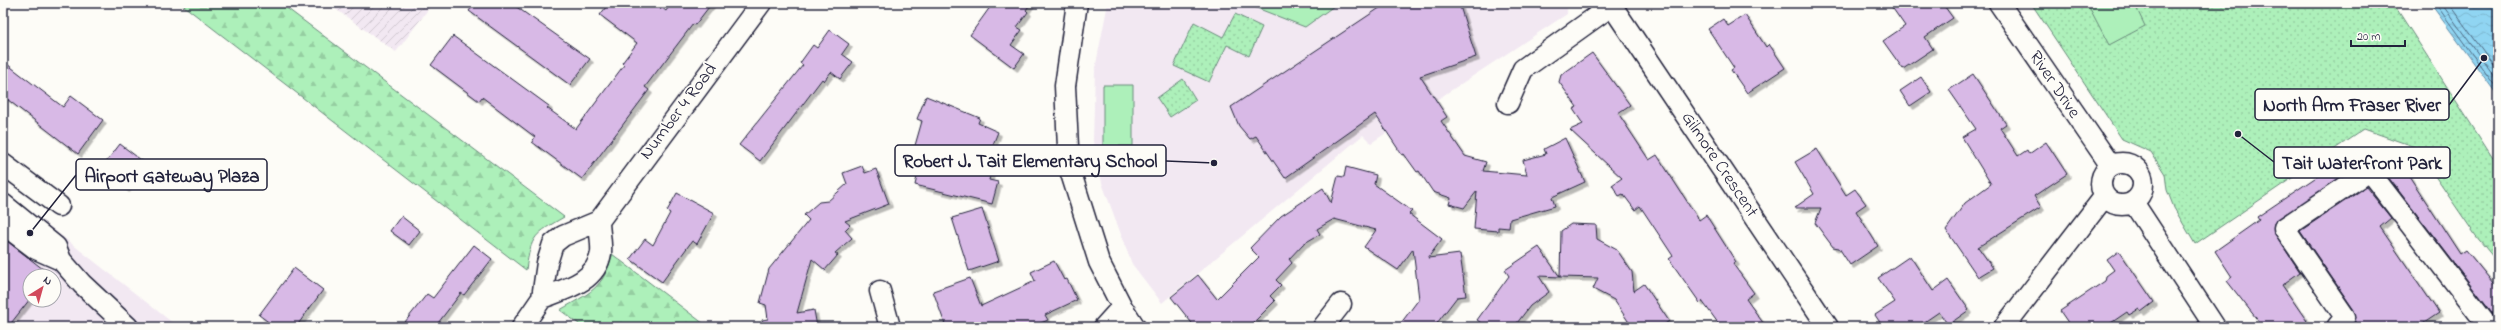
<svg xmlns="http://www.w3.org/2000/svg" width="2501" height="330" font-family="'Indie Flower',sans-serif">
<defs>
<pattern id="industrial-furrows" width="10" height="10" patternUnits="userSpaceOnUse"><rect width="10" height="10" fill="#f2e8f2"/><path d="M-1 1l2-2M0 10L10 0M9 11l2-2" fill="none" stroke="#cfc7d0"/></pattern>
<pattern id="grass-dots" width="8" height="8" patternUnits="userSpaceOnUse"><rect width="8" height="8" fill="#adf0ba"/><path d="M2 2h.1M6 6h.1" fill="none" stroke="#95cea1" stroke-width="1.8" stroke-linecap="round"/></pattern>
<pattern id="forest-firs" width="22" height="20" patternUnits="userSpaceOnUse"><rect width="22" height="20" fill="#adf0ba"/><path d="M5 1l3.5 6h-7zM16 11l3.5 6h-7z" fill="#95cea1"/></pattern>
<pattern id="water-waves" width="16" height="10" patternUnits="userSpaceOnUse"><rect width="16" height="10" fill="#90d5f2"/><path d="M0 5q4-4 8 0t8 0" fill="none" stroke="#7cb7d0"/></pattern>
<filter id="shadow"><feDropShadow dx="3.5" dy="3.5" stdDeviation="0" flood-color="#0004"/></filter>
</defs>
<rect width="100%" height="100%" fill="#fdfcf7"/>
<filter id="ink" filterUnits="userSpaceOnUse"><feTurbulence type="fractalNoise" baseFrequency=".025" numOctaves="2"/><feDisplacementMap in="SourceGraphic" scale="8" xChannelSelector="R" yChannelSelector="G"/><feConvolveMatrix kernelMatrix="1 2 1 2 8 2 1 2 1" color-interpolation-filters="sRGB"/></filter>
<g filter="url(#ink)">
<!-- built -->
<path fill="#f2e8f2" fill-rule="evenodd" d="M1108,3H1567V14L1371,143L1363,135L1162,303L1132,264L1102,183L1093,141L1095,69Z
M3,190L178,327H3ZM30,276H54V300H30Z"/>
<!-- industrial -->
<path fill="url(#industrial-furrows)" d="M327,3H433L396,52Z"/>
<!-- grass -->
<path fill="url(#grass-dots)" stroke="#68897a" d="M2031,3H2393L2498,166V263L2476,236L2415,147L2364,129L2195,244L2174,208L2167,190L2165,174L2151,152L2122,139Z
M1235,14L1262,27L1249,56L1227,45L1209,82L1174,66L1194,22L1223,37Z
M1183,79L1196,100L1170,117L1157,98Z"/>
<!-- forest -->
<path fill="url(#forest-firs)" stroke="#68897a" d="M180,3H280L564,217C535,234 531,235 526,270Z
M612,254L708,327H583L560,310C589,293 604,289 612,254Z"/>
<!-- garden -->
<path fill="#adf0ba" stroke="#68897a" d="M1244,3H1338L1305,27Z
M2087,3H2134L2145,26L2109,45Z
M1103,85H1133V146H1103Z"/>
<!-- water -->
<path fill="url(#water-waves)" stroke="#648da9" d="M2430,3H2498V96Z"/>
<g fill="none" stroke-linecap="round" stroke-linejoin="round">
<!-- shore -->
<path stroke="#4e6a84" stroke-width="1" d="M2435,3L2498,90
M2441,3L2498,81
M2448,3L2498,71"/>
</g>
<!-- building -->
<path fill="#d8b9e6" stroke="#22223b" filter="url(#shadow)" d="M475,3H511L590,59L570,85L469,11Z
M609,3H656L666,11L671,3H712L695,25L693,24L645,87L649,90L582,179L532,142L535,137L482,97L479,101L431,65L453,36L549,106L547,108L576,129L624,65L622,63L637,43L600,15Z
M993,3H1031L1026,10L1028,12L1017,27L1022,30L1011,45L1024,54L1014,68L970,35Z
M1387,3H1459L1476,57L1420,76L1447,117L1441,121L1465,156L1486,162L1483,171L1527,175L1523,160L1546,154L1544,149L1565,138L1585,182L1552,197L1555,206L1510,219L1509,228L1498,227V231L1474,229L1477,191L1464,208L1449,204L1451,198L1433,192L1419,171L1417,172L1404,154L1402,155L1375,114L1285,178L1256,136L1250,139L1239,126L1231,107Z
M1889,3H1942L1953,18L1925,37L1933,49L1903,69L1883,41L1905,26Z
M1745,15L1766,47L1769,44L1785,68L1747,93L1731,70L1734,68L1708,29L1723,19L1728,26Z
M830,30L849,44L842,54L853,62L840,79L831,72L824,81L822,79L760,161L739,145L803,65L800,63L813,45L817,48Z
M1592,53L1630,105L1618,113L1649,160L1657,155L1699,220L1706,215L1736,262L1733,264L1754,293L1746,299L1766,327H1721L1702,301L1700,303L1669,259L1673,256L1640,206L1635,210L1623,194L1619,196L1612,185L1622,178L1570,130L1583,124L1573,109L1577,107L1559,82L1561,75Z
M3,61L63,107L71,96L103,120L78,154L3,96Z
M1973,74L2006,124L2000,128L2018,156L2027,150L2029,154L2046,142L2067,174L2034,196L2041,207L1978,247L1993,268L1978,277L1946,230L1965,203L1991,184L1962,137L1976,129L1949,90Z
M1921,77L1931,92L1910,106L1900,91Z
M926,96L980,118L978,123L998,132L990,152L996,154L989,180L998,182L992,204L915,185L923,152L914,149L922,121L917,119Z
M120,144L145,163L126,189L100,170Z
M1817,149L1846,195L1855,189L1866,204L1856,211L1878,246L1850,265L1839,248L1833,247L1815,223L1821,208H1794L1814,194L1795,162Z
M2355,151L2362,162L2274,223L2275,234L2300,272L2282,285L2311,327H2263L2227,281L2232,277L2215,251L2259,220L2257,217Z
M2398,159L2460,254L2466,250L2498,289V320L2382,169Z
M862,166L865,173L876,169L889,204L845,221L850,225L845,230L852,238L835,253L838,255L825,270L812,259L797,313L814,310L817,327H763L762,320L768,319L766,305L760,303L769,269L809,220L804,215L819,202L828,201L847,184L843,173Z
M1346,167L1376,175L1374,184L1412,211L1409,214L1442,239L1428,258L1460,254L1466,296L1457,297L1434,327H1398L1419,299L1413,249L1398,270L1364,247L1376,230L1334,219L1317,229L1320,234L1303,244L1289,259L1292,263L1276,280L1281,285L1270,296L1275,301L1249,327H1195L1171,297L1198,275L1217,299L1259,257L1250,248L1281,216L1323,188L1331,203L1338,176L1344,177Z
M2366,187L2391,218L2380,227L2439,313L2418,327H2357L2354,324L2356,317L2354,310L2300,231Z
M677,193L714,213L697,244L692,241L662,282L630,259L645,239L653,245L670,213L667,211Z
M982,209L999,261L969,271L952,218Z
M401,216L420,231L409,245L390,231Z
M1571,224L1596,225L1597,239L1617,250L1632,272L1634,291L1644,284L1669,321L1661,327H1632L1614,300L1593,289L1598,278L1560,277L1561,231Z
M3,238L52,276H30V299L8,327H3Z
M474,245L492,259L464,295L461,293L435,327H401L427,294L433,298Z
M1539,247L1560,277L1539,276L1549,292L1530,306L1514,327H1487L1477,320L1509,276L1505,270Z
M2119,251L2154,302L2141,312L2139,309L2129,315L2127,312L2105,327H2071L2060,311L2105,281L2106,276L2114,270L2107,260Z
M1910,256L1933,291L1948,280L1969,310L1948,325L1939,312L1917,327H1883L1875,315L1895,302L1878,278Z
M1054,261L1064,280L1067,279L1077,300L1045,315L1048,320L1031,327H946L933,291L970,278L981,306L1035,281L1031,272Z
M294,268L323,290L296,327H275L259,315Z"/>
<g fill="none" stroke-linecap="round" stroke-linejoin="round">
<defs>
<path id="minor" d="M1077,3L1065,86L1069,167L1099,262L1122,307L1135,327
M1610,3L1828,327
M1999,3L2111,166
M1508,103L1523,69L1611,6
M2101 184a21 21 0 1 1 42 0a21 21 0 1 1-42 0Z
M3,164L59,206
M2133,202L2215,327
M3,204L56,247L61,260L82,284L128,327
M3,224L36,249L61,260
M880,291L890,327
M542,298C566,289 596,282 601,253C602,243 599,231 599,221
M522,327L542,298L547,263L553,244L563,236L599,221L761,3
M1104,327L1122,307
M1323,327L1341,304
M2004,327L2104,197
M2337,327L2345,317L2284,228L2369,171L2489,327"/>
</defs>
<!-- minor casing -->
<use href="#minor" stroke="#22223b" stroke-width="23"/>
<!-- minor -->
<use href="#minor" stroke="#fdfcf7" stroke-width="20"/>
</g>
</g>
<g text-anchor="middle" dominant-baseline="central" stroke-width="3.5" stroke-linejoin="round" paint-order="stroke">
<!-- street labels -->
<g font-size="18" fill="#22223b" stroke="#fdfcf7">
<text transform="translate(2054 85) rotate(56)">River Drive</text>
<text transform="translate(679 112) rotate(-53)">Number 4 Road</text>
<text transform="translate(1719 165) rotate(56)">Gilmore Crescent</text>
</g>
</g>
<!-- callouts -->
<path fill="none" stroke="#22223b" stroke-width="1.5" d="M2484 58L2449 105M1214 163L1166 161M2238 134L2274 162M30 233L76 175"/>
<g fill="#22223b" stroke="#fdfcf7" stroke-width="1.5">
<circle cx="2484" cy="58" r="4"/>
<circle cx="1214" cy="163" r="4"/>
<circle cx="2238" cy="134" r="4"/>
<circle cx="30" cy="233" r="4"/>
</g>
<g fill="#fdfcf7" stroke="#22223b" stroke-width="1.5">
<rect x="2255" y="89" width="194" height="31" rx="4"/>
<rect x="895" y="145" width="271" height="31" rx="4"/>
<rect x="2274" y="147" width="176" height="31" rx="4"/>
<rect x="76" y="159" width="191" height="31" rx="4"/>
</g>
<g font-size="19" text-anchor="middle" font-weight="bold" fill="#22223b">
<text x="2352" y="111">North Arm Fraser River</text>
<text x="1030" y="167">Robert J. Tait Elementary School</text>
<text x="2362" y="169">Tait Waterfront Park</text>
<text x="172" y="182">Airport Gateway Plaza</text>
</g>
<!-- margin -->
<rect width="2501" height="330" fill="none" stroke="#fdfcf7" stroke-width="16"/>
<rect x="8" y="8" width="2485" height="314" fill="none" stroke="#22223b" stroke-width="1.5" filter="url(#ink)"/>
<!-- north arrow -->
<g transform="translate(42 288) rotate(37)"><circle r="19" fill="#fdfcf7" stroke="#a5a5ac"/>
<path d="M0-3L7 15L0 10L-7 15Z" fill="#d1495b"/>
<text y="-6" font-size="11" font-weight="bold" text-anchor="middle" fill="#22223b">N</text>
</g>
<!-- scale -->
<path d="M2351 40v6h54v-6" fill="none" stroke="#22223b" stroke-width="2"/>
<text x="2357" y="40" font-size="12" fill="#22223b" stroke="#fdfcf7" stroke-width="3" paint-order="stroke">20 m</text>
</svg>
